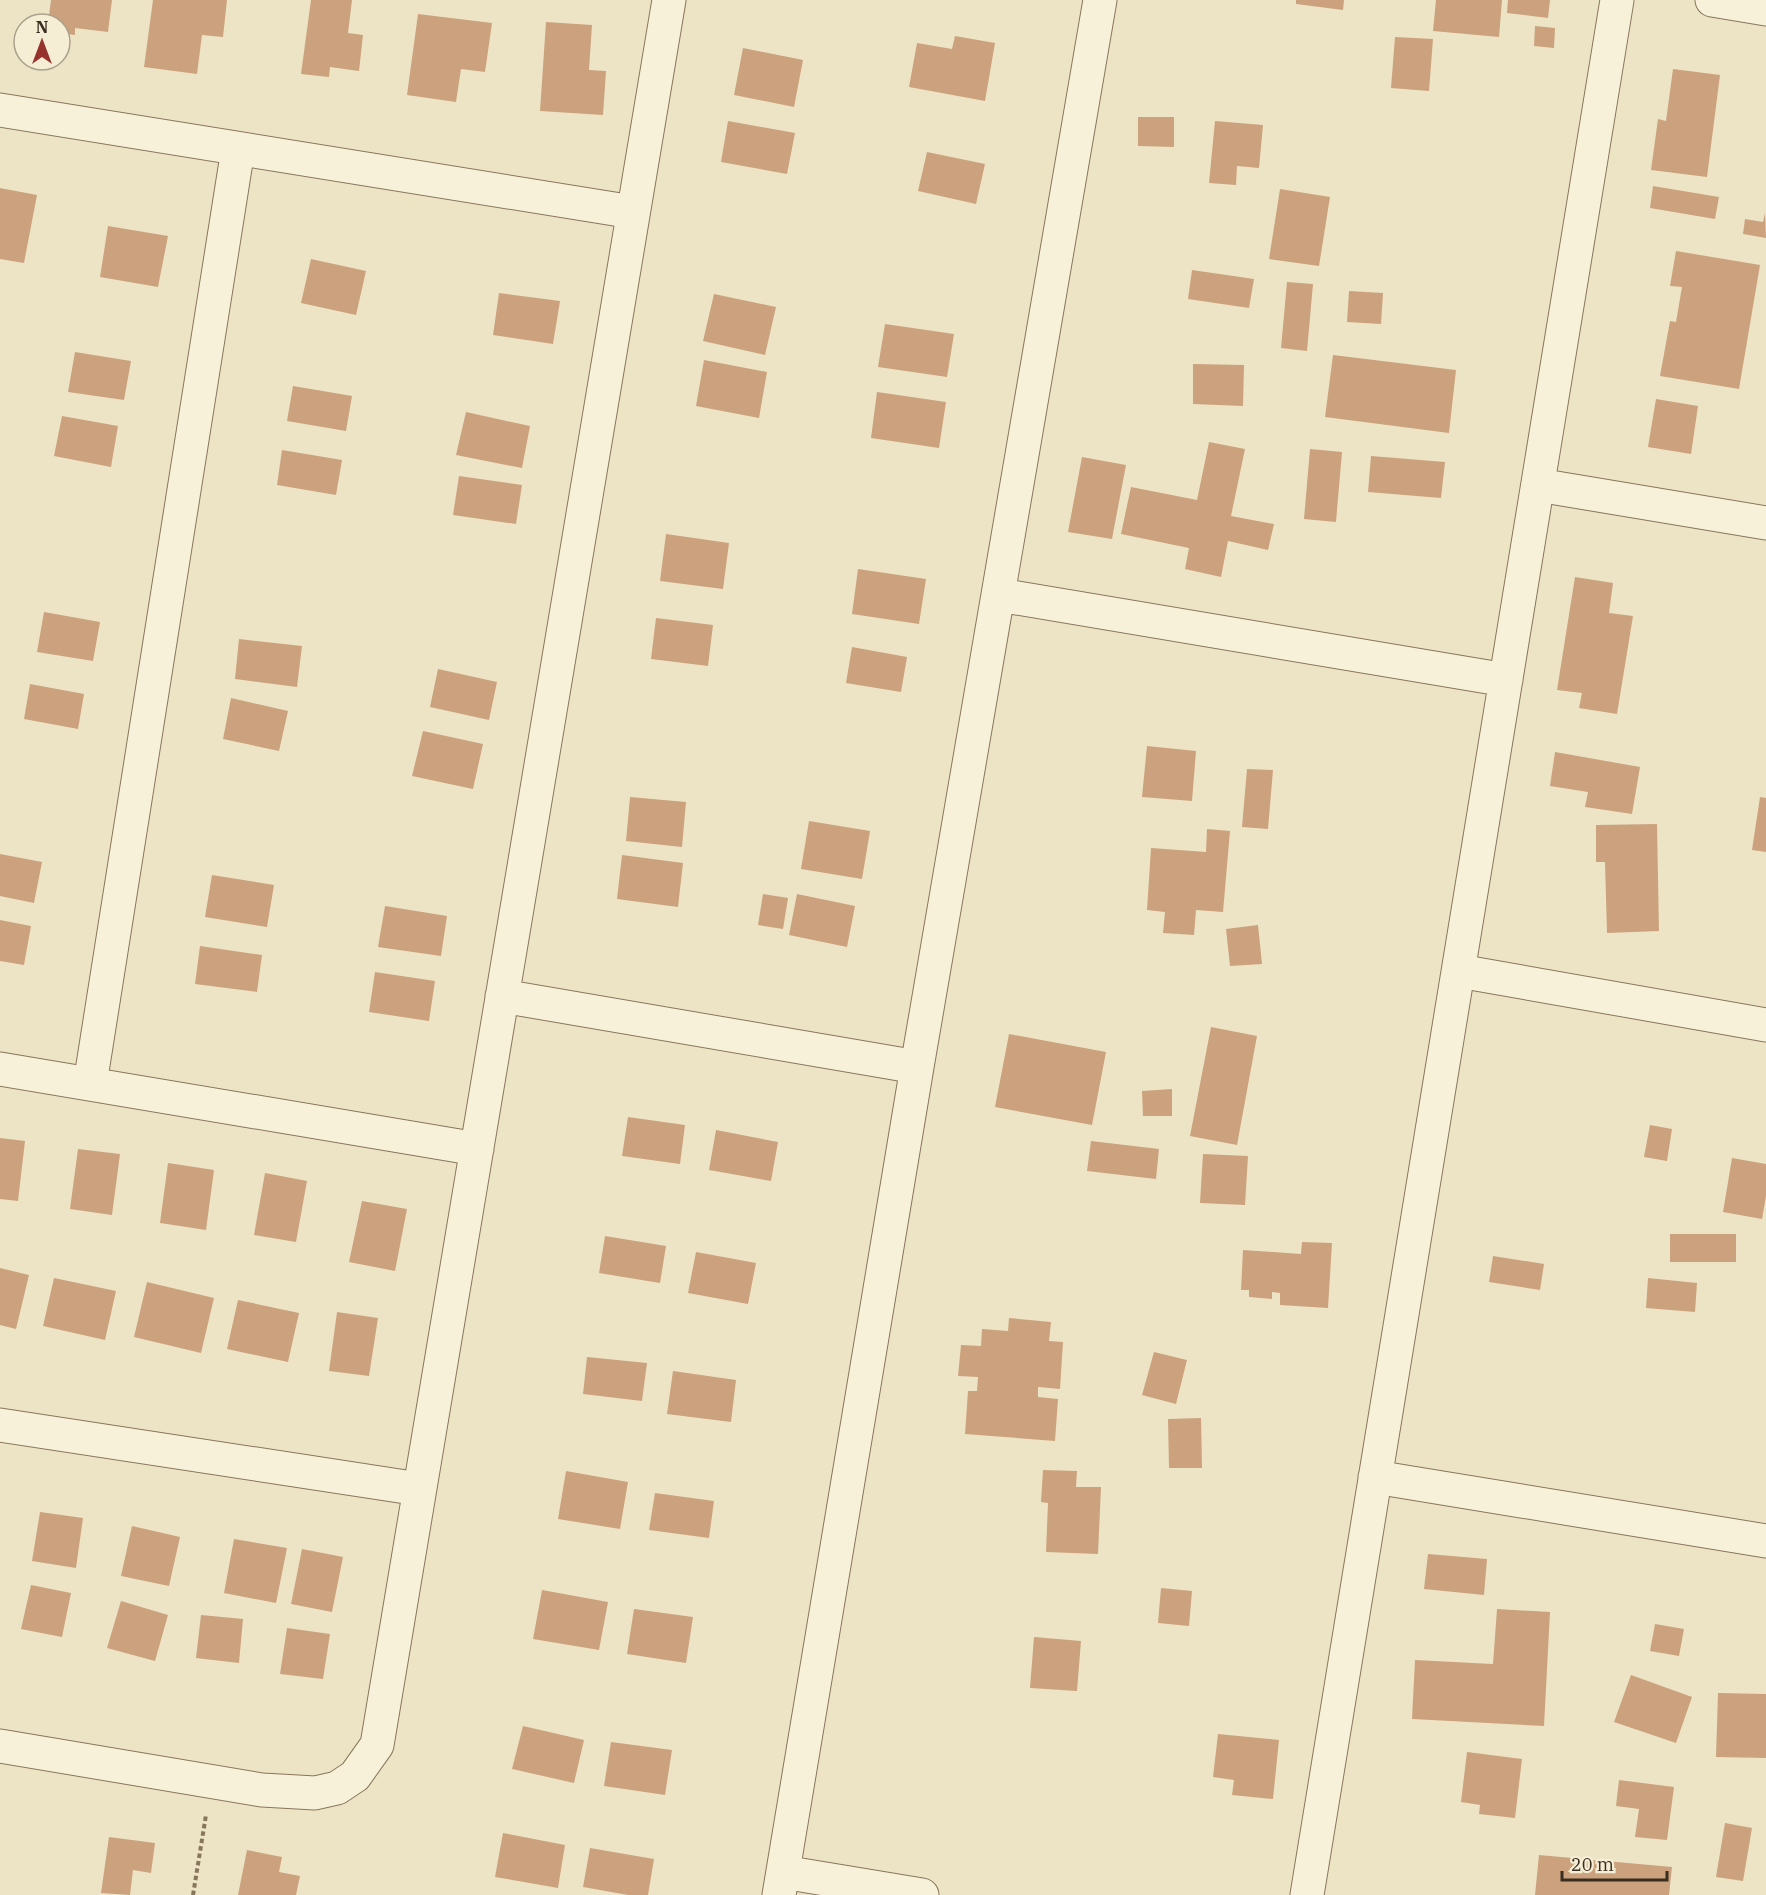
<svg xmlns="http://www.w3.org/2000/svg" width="1766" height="1895" font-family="'IBM Plex Serif',serif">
<rect width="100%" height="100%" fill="#ede4c6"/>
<!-- building -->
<path fill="#cba27d" d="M51,0H112L108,32L75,28V35L60,33V24H48Z
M153,0H227L223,37L202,35L197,74L144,67Z
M311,0H352L348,33L363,35L359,71L330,67L329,77L301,74Z
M1296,0H1344L1343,10L1296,4Z
M1436,0H1502L1499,37L1433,31Z
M1508,0H1550L1548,18L1507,13Z
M418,14L492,23L485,72L461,69L456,102L407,95Z
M546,22L592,25L589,70L606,71L603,115L540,111Z
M1535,26L1555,28L1554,48L1534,46Z
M955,36L995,43L985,101L909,87L917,43L952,49Z
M1395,37L1433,39L1429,91L1391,88Z
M743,48L803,60L794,107L734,95Z
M1673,69L1720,75L1707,177L1651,170L1658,119L1666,121Z
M1138,117H1174V147L1138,146Z
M728,121L795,133L787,174L721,162Z
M1215,121L1263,125L1259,168L1237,166L1236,185L1209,183Z
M927,152L985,164L976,204L918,191Z
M1653,186L1719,197L1715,219L1650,208Z
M0,188L37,195L24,263L0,259Z
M1280,189L1330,197L1319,266L1269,259Z
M1765,213L1766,238L1743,234L1745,219L1763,222Z
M108,226L168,236L158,287L100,277Z
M1676,251L1760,265L1739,389L1660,376L1670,321L1676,322L1682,287L1670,286Z
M311,259L366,271L356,315L301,303Z
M1192,270L1254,279L1249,308L1188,299Z
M1287,282L1313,284L1307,351L1281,348Z
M1349,291L1383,293L1381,324L1347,322Z
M499,293L560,301L553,344L493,335Z
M714,294L776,307L765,355L703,341Z
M885,324L954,334L947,377L878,367Z
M75,352L131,361L124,400L68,392Z
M1333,355L1456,370L1449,433L1325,417Z
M704,360L767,372L759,418L696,406Z
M1193,364L1244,365L1243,406L1193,404Z
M293,386L352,396L346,431L287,421Z
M877,392L946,402L939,448L871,438Z
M1656,399L1698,406L1691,454L1648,447Z
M466,412L530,426L522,468L456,455Z
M62,416L118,426L111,467L54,456Z
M1209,442L1245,449L1231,516L1274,524L1268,550L1228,541L1221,577L1185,569L1189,548L1121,534L1131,487L1197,500Z
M1310,449L1342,452L1336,522L1304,519Z
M282,450L342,460L336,495L277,485Z
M1371,456L1445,462L1441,498L1368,492Z
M1082,457L1126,465L1112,539L1068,532Z
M459,476L522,485L516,524L453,515Z
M666,534L729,543L723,589L660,581Z
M858,569L926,579L919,624L852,614Z
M1575,577L1613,583L1609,613L1633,616L1617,714L1579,708L1582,693L1557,690Z
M44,612L100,622L93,661L37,652Z
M656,618L713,625L708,666L651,659Z
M239,639L302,646L297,687L235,679Z
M852,647L907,657L901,692L846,683Z
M438,669L497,682L489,720L430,707Z
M30,684L84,694L78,729L24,719Z
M231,698L288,711L279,751L223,739Z
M423,731L483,744L473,789L412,776Z
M1147,746L1196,751L1192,801L1142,797Z
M1555,752L1640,767L1632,814L1585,807L1588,792L1550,786Z
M1247,769L1273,770L1268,829L1242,827Z
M630,797L686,802L682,847L626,841Z
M1760,797L1766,798V852L1752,850Z
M809,821L870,831L862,879L801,869Z
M1657,824L1659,931L1607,933L1605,862H1596V825Z
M1207,829L1230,831L1223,912L1196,910L1194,935L1163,933L1165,912L1147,910L1151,848L1206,852Z
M0,854L42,862L34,903L0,896Z
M622,855L683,863L678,907L617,899Z
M212,875L274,885L267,927L205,917Z
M763,894L788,898L783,929L758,925Z
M797,894L855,906L847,947L789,935Z
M385,906L447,916L441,956L378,947Z
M0,920L31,926L24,965L0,961Z
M1258,925L1262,964L1230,966L1226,929Z
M200,946L262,955L257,992L195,984Z
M375,972L435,981L429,1021L369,1012Z
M1211,1027L1257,1036L1237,1145L1190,1136Z
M1009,1034L1106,1052L1092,1125L995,1107Z
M1172,1089V1116H1143L1142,1091Z
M628,1117L685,1125L680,1164L622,1156Z
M1650,1125L1672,1129L1667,1161L1644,1157Z
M716,1130L778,1142L771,1181L709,1170Z
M0,1138L25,1141L18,1201L0,1199Z
M1091,1141L1159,1149L1156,1179L1087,1171Z
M78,1149L120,1154L112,1215L70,1209Z
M1203,1154L1248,1156L1245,1205L1200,1203Z
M1732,1158L1766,1164V1196L1762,1219L1723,1212Z
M168,1163L214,1170L206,1230L160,1223Z
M265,1173L307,1181L296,1242L254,1235Z
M362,1201L407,1209L395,1271L349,1262Z
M1670,1234H1736V1262H1670Z
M605,1236L666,1246L660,1283L599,1273Z
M1302,1242L1332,1243L1328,1308L1280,1305V1293L1272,1292V1299L1249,1297V1290H1241L1243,1250L1301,1254Z
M696,1252L756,1263L748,1304L688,1293Z
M1493,1256L1544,1264L1540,1290L1489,1282Z
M0,1268L29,1275L16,1329L0,1325Z
M54,1278L116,1291L105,1340L43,1326Z
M1648,1278L1697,1283L1695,1312L1646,1308Z
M147,1282L214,1298L201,1353L134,1337Z
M238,1300L299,1313L288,1362L227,1349Z
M337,1312L378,1318L369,1376L329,1371Z
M1009,1318L1051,1322L1049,1341L1063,1342L1060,1389L1038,1387V1397L1058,1399L1055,1441L965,1434L968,1391H977L978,1377L958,1376L961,1345L981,1346L982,1329L1008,1331Z
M1154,1352L1187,1360L1176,1404L1142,1395Z
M587,1357L647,1363L642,1401L583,1394Z
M673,1371L736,1380L731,1422L667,1414Z
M1201,1418L1202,1468H1169L1168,1419Z
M1043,1470L1077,1471L1076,1487H1101L1098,1554L1046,1552L1048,1503L1041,1502Z
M566,1471L628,1482L620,1529L558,1519Z
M655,1493L714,1501L709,1538L649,1530Z
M40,1512L83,1518L76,1568L32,1561Z
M132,1526L180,1537L169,1586L121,1576Z
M234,1539L287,1548L276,1603L224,1593Z
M302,1549L343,1557L332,1612L291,1604Z
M1428,1554L1487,1559L1484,1595L1424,1589Z
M31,1585L71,1593L62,1637L21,1629Z
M1161,1588L1192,1591L1189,1626L1158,1623Z
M542,1590L608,1602L599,1650L533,1639Z
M121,1601L168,1615L155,1661L107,1648Z
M634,1609L693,1617L686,1663L627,1654Z
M1497,1609L1550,1612L1544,1726L1412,1719L1415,1660L1493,1664Z
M201,1615L243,1619L239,1663L196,1658Z
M1655,1624L1684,1629L1679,1656L1650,1651Z
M287,1628L330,1634L323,1679L280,1674Z
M1034,1637L1081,1641L1077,1691L1030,1688Z
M1631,1675L1692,1697L1676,1743L1614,1722Z
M1718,1693L1766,1694V1758L1716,1757Z
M523,1726L584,1740L574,1783L512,1769Z
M1218,1734L1279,1740L1273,1799L1232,1795L1234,1780L1213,1777Z
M611,1742L672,1750L665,1795L604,1786Z
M1467,1752L1522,1759L1515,1818L1479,1814L1480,1805L1461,1802Z
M1619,1780L1674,1787L1667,1840L1635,1837L1639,1809L1616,1806Z
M1725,1823L1752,1828L1743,1881L1716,1877Z
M503,1833L565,1845L558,1888L495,1877Z
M109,1837L155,1843L151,1873L133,1870L130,1895L101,1893Z
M590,1848L654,1859L648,1895H628L583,1887Z
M247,1850L282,1857L279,1872L300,1876L296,1895H238Z
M1539,1855L1672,1867L1669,1895H1535Z"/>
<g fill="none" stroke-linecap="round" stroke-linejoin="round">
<defs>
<path id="minor" d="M1712,0L1766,9
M0,110L633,212
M1538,485L1766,523
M999,595L1506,680
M1459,971L1766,1025
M502,996L917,1067
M0,1069L477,1149
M90,1084L238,149
M0,1425L419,1489
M1375,1477L1766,1541
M0,1746L262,1790L315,1793L337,1788L355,1776L377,1745L669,0
M783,1872L922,1895
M779,1895L917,1067L1100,0
M1307,1895L1617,0"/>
</defs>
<!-- minor casing -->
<use href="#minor" stroke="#88765c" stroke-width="35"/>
<!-- path -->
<path stroke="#88765c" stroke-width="4" stroke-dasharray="4.5 3" stroke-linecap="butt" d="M193,1895L206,1815"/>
<!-- minor -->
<use href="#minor" stroke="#f8f1d9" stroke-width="33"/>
</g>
<!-- north arrow -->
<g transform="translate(42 42)"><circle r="28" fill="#f5eed5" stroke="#aaa18c" stroke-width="1.5"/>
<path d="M0-4.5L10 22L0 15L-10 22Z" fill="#96332d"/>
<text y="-9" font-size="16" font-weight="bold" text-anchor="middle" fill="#392d1f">N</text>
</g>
<!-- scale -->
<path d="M1562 1871v9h105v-9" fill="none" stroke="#392d1f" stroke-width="3"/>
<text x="1571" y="1871" font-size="18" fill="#392d1f" stroke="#f5eed5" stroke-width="4.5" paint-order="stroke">20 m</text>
</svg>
